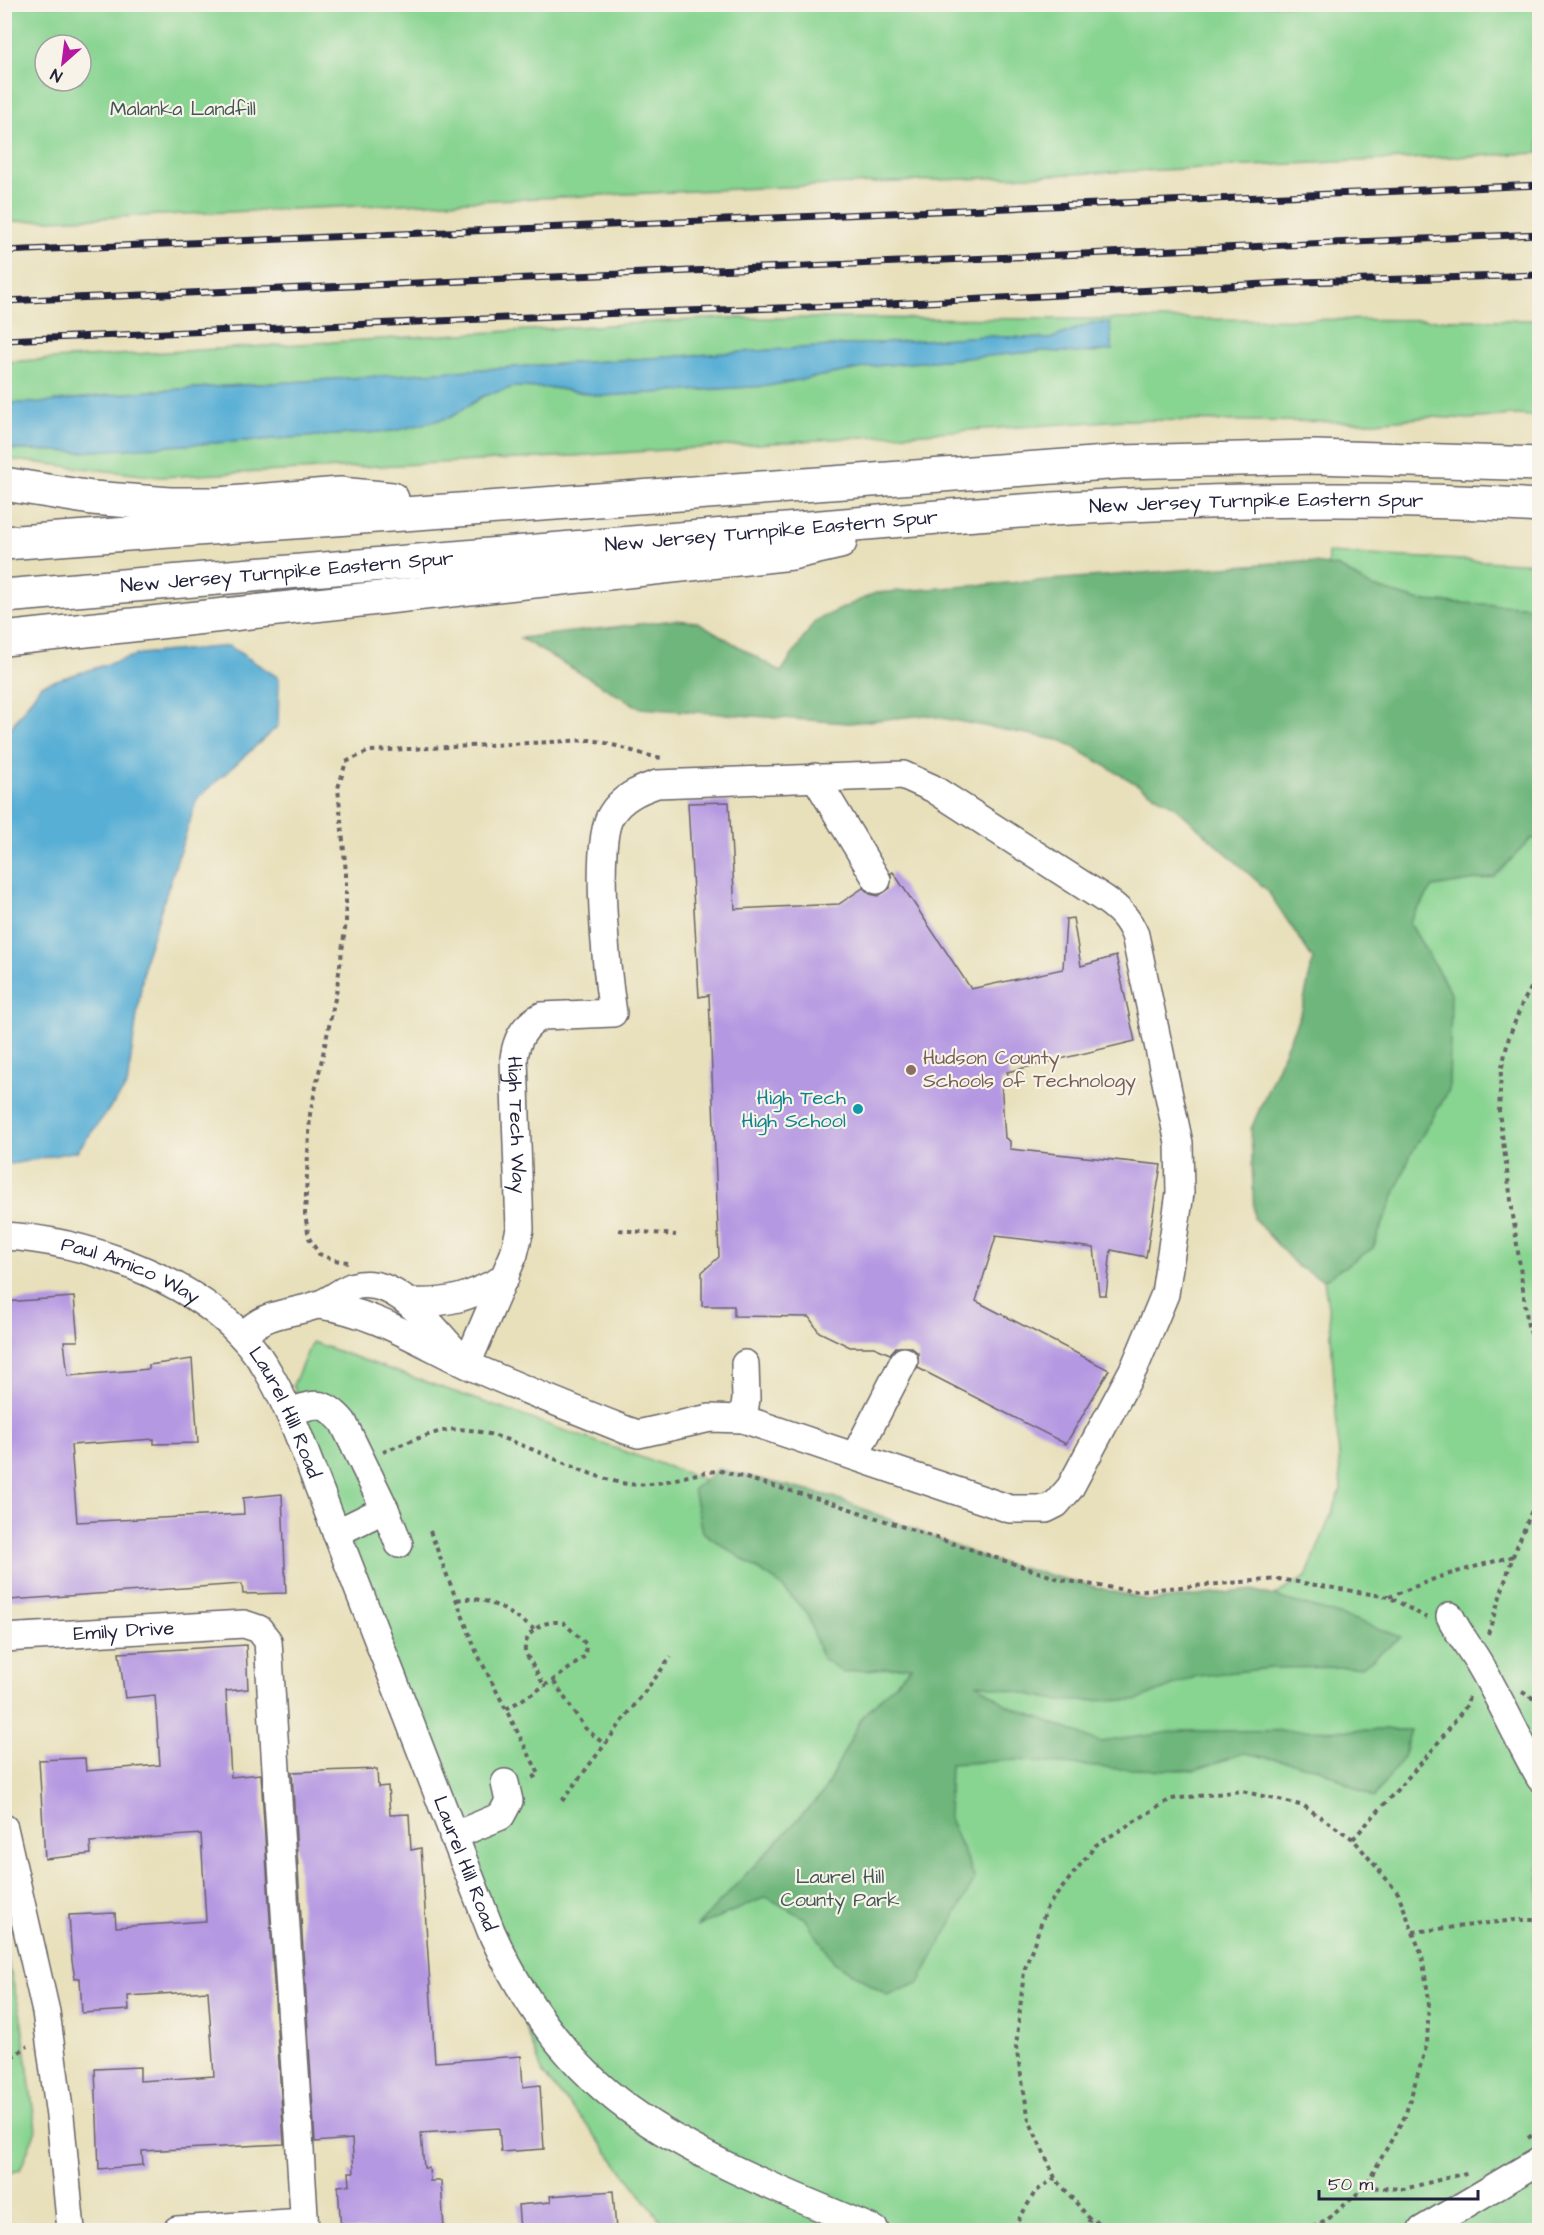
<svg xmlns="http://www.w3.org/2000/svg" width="1544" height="2235" font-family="'Architects Daughter',sans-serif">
<rect width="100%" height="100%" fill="#f7f3e8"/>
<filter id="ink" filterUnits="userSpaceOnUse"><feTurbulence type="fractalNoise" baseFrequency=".0167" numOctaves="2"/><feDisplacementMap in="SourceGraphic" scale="12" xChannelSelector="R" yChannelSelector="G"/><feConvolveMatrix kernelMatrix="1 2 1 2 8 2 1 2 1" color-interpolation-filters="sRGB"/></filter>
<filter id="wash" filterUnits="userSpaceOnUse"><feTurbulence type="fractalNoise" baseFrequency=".008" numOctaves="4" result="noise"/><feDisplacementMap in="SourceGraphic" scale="24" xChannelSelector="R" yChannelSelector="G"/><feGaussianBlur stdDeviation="1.35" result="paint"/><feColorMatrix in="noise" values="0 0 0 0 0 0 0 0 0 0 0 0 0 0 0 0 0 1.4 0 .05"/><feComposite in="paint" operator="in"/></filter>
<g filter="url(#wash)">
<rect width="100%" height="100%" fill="#e8e0bb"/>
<!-- green -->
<path fill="#88d491" stroke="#557b66" stroke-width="1.5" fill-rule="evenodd" d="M4,5H1539V153L5,222ZM45,45H81V81H45Z
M723,318L1539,320V416L1512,415L1470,419L1431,417L1375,422L1124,420L558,457L160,477L5,459L4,449L79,452L394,431L451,417L483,396L514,387L553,388L602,396L767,386L875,366L1044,351L1094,353L1112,349L1092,323L1050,339L985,336L137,392L40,403H5V362Z
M1328,553L1539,564V2230H668L586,2124L543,2074L293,1385L312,1342L931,1559L1126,1616L1258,1605L1306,1577L1341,1490L1330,1320L1313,1209L1333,1101L1312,933Z
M4,1945L21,2017L36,2130L20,2170L5,2174Z"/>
<!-- forest -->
<path fill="#6eb67b" stroke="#486c5b" stroke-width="1.5" d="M1302,561L1339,567L1370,586L1421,601L1540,607L1539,838L1531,839L1494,877L1433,887L1409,922L1451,993L1449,1090L1411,1154L1373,1248L1324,1280L1298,1267L1254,1219L1251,1129L1302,1010L1313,959L1267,890L1174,806L1063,741L926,715L849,723L640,708L520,638L675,620L698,622L781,672L815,621L875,593Z
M718,1469L834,1497L987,1559L1149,1601L1253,1590L1356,1620L1401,1637L1362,1667L1272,1668L1197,1676L1138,1700L1061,1701L976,1683L1007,1705L1100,1742L1180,1731L1411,1730L1403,1757L1374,1798L1318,1768L1244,1753L1195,1770L1119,1769L1017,1760L950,1764L948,1816L975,1879L919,1983L887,1995L834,1962L805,1918L766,1897L696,1927L823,1793L862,1717L912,1666L843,1672L822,1658L807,1613L776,1581L702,1532L693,1489Z"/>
<!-- water -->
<path fill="#58afd5" stroke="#3d6888" stroke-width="1.5" d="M1092,323H1110L1112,350L1077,353L1044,351L875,366L767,386L602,396L553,388L514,387L483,396L451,417L394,431L79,452L5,449V403H40L137,392L985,336L1050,339Z
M229,646L279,678L278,726L197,799L145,959L127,1086L77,1151L12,1164L5,1162V736L41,685L140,654Z"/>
<g id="blocks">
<!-- building -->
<path fill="#b598e2" d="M729,802L735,909L839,904L863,888L870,894L878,896L890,888L891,873L893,872L971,989L1063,969L1066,919L1073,918L1081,966L1116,956L1135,1041L1007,1072L1010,1079L1001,1081L1005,1138L1010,1141V1149L1161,1165L1146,1257L1111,1250L1106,1295H1099L1094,1248L996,1236L976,1301L1109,1370L1066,1444L918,1368V1353L911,1347H896L890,1354L874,1347H850L819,1332L809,1317L734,1316V1306H702V1272L719,1257L709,995L699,997L688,803Z
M74,1297L78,1341H64L68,1376L149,1369V1365L192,1359L198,1443L154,1444V1439L71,1445L77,1522L244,1514L243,1498L282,1494L286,1593L243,1594L242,1584L9,1600L4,1557V1302Z
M246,1645L248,1689L226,1691L231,1777L261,1774L284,2144L142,2151L143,2165L99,2169L95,2069L140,2067V2081L214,2076L208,1991L128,1996L129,2010L82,2013L80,1978L75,1979L72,1961L69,1915L115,1913L116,1927L206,1921L201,1834L90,1842L91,1854L45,1859L39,1760L85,1758L86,1771L160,1765L155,1695L125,1698L119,1653Z
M377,1769L378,1787L388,1786L390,1815L409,1814L411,1850L421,1848L435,2062L521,2056L523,2087L540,2085L544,2149L501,2152L499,2128L421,2133L424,2168H429L430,2181H441L444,2230H341L338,2186L350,2185L349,2172H354L352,2139L315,2142L292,1772Z
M613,2191L616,2230H520L518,2205L551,2202L550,2196Z"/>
</g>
</g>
<g filter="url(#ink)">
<use href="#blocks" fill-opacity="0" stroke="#676468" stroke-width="1.5"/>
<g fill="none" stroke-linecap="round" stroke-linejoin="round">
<defs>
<g id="minor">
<path d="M815,777L877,880"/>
<path id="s1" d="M4,1236C82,1240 187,1277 241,1335C266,1361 282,1396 296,1429L491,1931C522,2000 567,2064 629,2109C698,2159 796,2197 875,2230"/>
<path d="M409,1302C450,1304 469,1297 505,1278"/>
<path id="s2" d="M319,1305C372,1311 421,1343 468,1365C520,1388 573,1409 626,1430L638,1434L710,1418L743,1419L1010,1509H1046L1056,1504L1070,1488L1135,1366L1165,1294L1180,1193L1179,1143L1135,935C1128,918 1118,908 1103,898L932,788L903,775L657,784C639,790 621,798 611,815C593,843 607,975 613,1013L542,1016C524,1025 516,1040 514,1059L520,1229L514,1254L467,1364"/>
<path d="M242,1336C269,1310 285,1316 317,1305C331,1301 341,1290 354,1286C396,1275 430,1325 455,1351"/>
<path d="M289,1412C315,1404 323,1399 343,1422L385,1509L336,1533"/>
<path d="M743,1419L746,1399L745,1364"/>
<path d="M855,1456L904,1361"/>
<path d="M385,1509L399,1544"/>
<path d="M1450,1616C1459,1635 1469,1646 1479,1663C1501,1700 1518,1740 1540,1778"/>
<path id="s3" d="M4,1638L244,1624L259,1629L268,1641L305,2230"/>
<path d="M4,1828L46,2012L60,2116L71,2230"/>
<path d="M453,1836L501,1816L509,1801L505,1783"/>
<path d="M177,2230L304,2222"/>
<path d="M1422,2230L1540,2160"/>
</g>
<g id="highway">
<path d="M4,484L92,498L170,504H217L340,494L392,499"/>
<path d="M4,543L1121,462L1315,457L1540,464"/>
<path id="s4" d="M4,596L950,516C1146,501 1343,494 1540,506"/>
<path d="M4,639L792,553L840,542"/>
</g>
</defs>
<!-- minor casing -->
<use href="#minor" stroke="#676468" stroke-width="30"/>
<!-- highway casing -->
<use href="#highway" stroke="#676468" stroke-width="36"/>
<!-- path -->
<path stroke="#676468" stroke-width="4" stroke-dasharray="4.5 4.5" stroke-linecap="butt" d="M1540,972L1522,1004L1509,1037L1501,1071L1499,1112L1528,1326L1540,1356
M619,1230L676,1235
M348,1262L334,1260L319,1254L309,1238L305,1214L310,1114L336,994L346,922V873L338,788L346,762L369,751L590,740C615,743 637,755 663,758
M383,1452C403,1444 426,1434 448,1430C493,1422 574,1474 622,1483C659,1490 685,1472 721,1471L829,1502L1062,1580L1132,1591L1279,1579L1389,1597L1427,1618
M430,1531L476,1651L539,1774L528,1780
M1389,1597L1439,1577L1513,1556
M457,1600C488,1594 509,1613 534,1629
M1488,1634L1513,1556L1540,1491
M554,1682L585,1728L604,1744
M1522,1692L1540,1702
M506,1709C534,1693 560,1677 585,1656L586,1644L564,1623C546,1618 523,1631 525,1652L545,1687
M562,1801L671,1657
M1353,1839L1430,1753L1467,1705L1469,1696
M1413,1932L1515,1920H1540
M4,2062L28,2046
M1528,2138L1540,2130
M1365,2187L1404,2189L1470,2172
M1018,2221L1035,2192L1055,2178
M1084,2230L1090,2219
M1115,2230L1090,2219L1055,2178L1029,2120L1016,2047L1024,1971L1047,1907L1096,1845L1171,1799L1242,1791L1304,1806L1353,1839L1398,1893L1422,1956L1429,2000L1427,2044L1405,2116L1365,2187L1326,2221L1306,2230"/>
<!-- minor -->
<use href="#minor" stroke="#fff" stroke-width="27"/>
<!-- highway -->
<use href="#highway" stroke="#fff" stroke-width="33"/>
<defs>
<path id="rail" d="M4,251L1540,185
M4,301L1540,234
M4,340L622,313L871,305L1302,282L1540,275"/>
</defs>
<!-- rail casing -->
<use href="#rail" stroke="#22223b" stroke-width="7"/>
<!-- rail -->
<use href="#rail" stroke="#f7f3e8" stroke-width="4.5" stroke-dasharray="14" stroke-linecap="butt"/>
</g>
</g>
<!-- markers -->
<circle fill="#8d6e63" stroke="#f7f3e8" stroke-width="2" cx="911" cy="1070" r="6"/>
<circle fill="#0f9aa8" stroke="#f7f3e8" stroke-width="2" cx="858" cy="1109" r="6"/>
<g text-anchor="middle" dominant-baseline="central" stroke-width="4.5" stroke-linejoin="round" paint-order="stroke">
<!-- park labels -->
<g font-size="20" fill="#415755" stroke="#f7f3e8">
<text x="183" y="109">Malanka Landfill</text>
<text x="840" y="1877">Laurel Hill<tspan x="840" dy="23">County Park</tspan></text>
</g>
<!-- street labels -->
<g font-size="20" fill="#22223b" stroke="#f7f3e8">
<text stroke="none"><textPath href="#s4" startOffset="1256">New Jersey Turnpike Eastern Spur</textPath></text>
<text stroke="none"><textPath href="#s4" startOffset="770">New Jersey Turnpike Eastern Spur</textPath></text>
<text stroke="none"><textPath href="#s4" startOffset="284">New Jersey Turnpike Eastern Spur</textPath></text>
<text stroke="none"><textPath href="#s2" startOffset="2361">High Tech Way</textPath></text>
<text stroke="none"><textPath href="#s1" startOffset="132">Paul Amico Way</textPath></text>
<text stroke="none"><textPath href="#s1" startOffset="352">Laurel Hill Road</textPath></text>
<text stroke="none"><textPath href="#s3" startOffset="120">Emily Drive</textPath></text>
<text stroke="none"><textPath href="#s1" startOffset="838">Laurel Hill Road</textPath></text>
</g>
<!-- education labels -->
<g font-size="20" fill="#785e54" stroke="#f7f3e8" text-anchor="start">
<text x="923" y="1058">Hudson County<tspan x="923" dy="23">Schools of Technology</tspan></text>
</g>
<!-- culture labels -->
<g font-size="20" fill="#0d838f" stroke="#f7f3e8" text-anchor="end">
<text x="846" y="1098">High Tech<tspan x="846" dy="23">High School</tspan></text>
</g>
</g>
<!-- margin -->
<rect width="1544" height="2235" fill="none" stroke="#f7f3e8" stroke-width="24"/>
<!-- north arrow -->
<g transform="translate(63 63) rotate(208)"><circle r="28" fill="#f7f3e8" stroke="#a29fa3" stroke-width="1.5"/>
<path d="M0-4.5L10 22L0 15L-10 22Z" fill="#b5179e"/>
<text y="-9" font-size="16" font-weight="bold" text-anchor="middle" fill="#22223b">N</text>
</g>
<!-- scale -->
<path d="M1319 2190v9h159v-9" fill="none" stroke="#22223b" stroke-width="3"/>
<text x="1328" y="2190" font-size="18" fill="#22223b" stroke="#f7f3e8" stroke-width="4.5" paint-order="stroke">50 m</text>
</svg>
